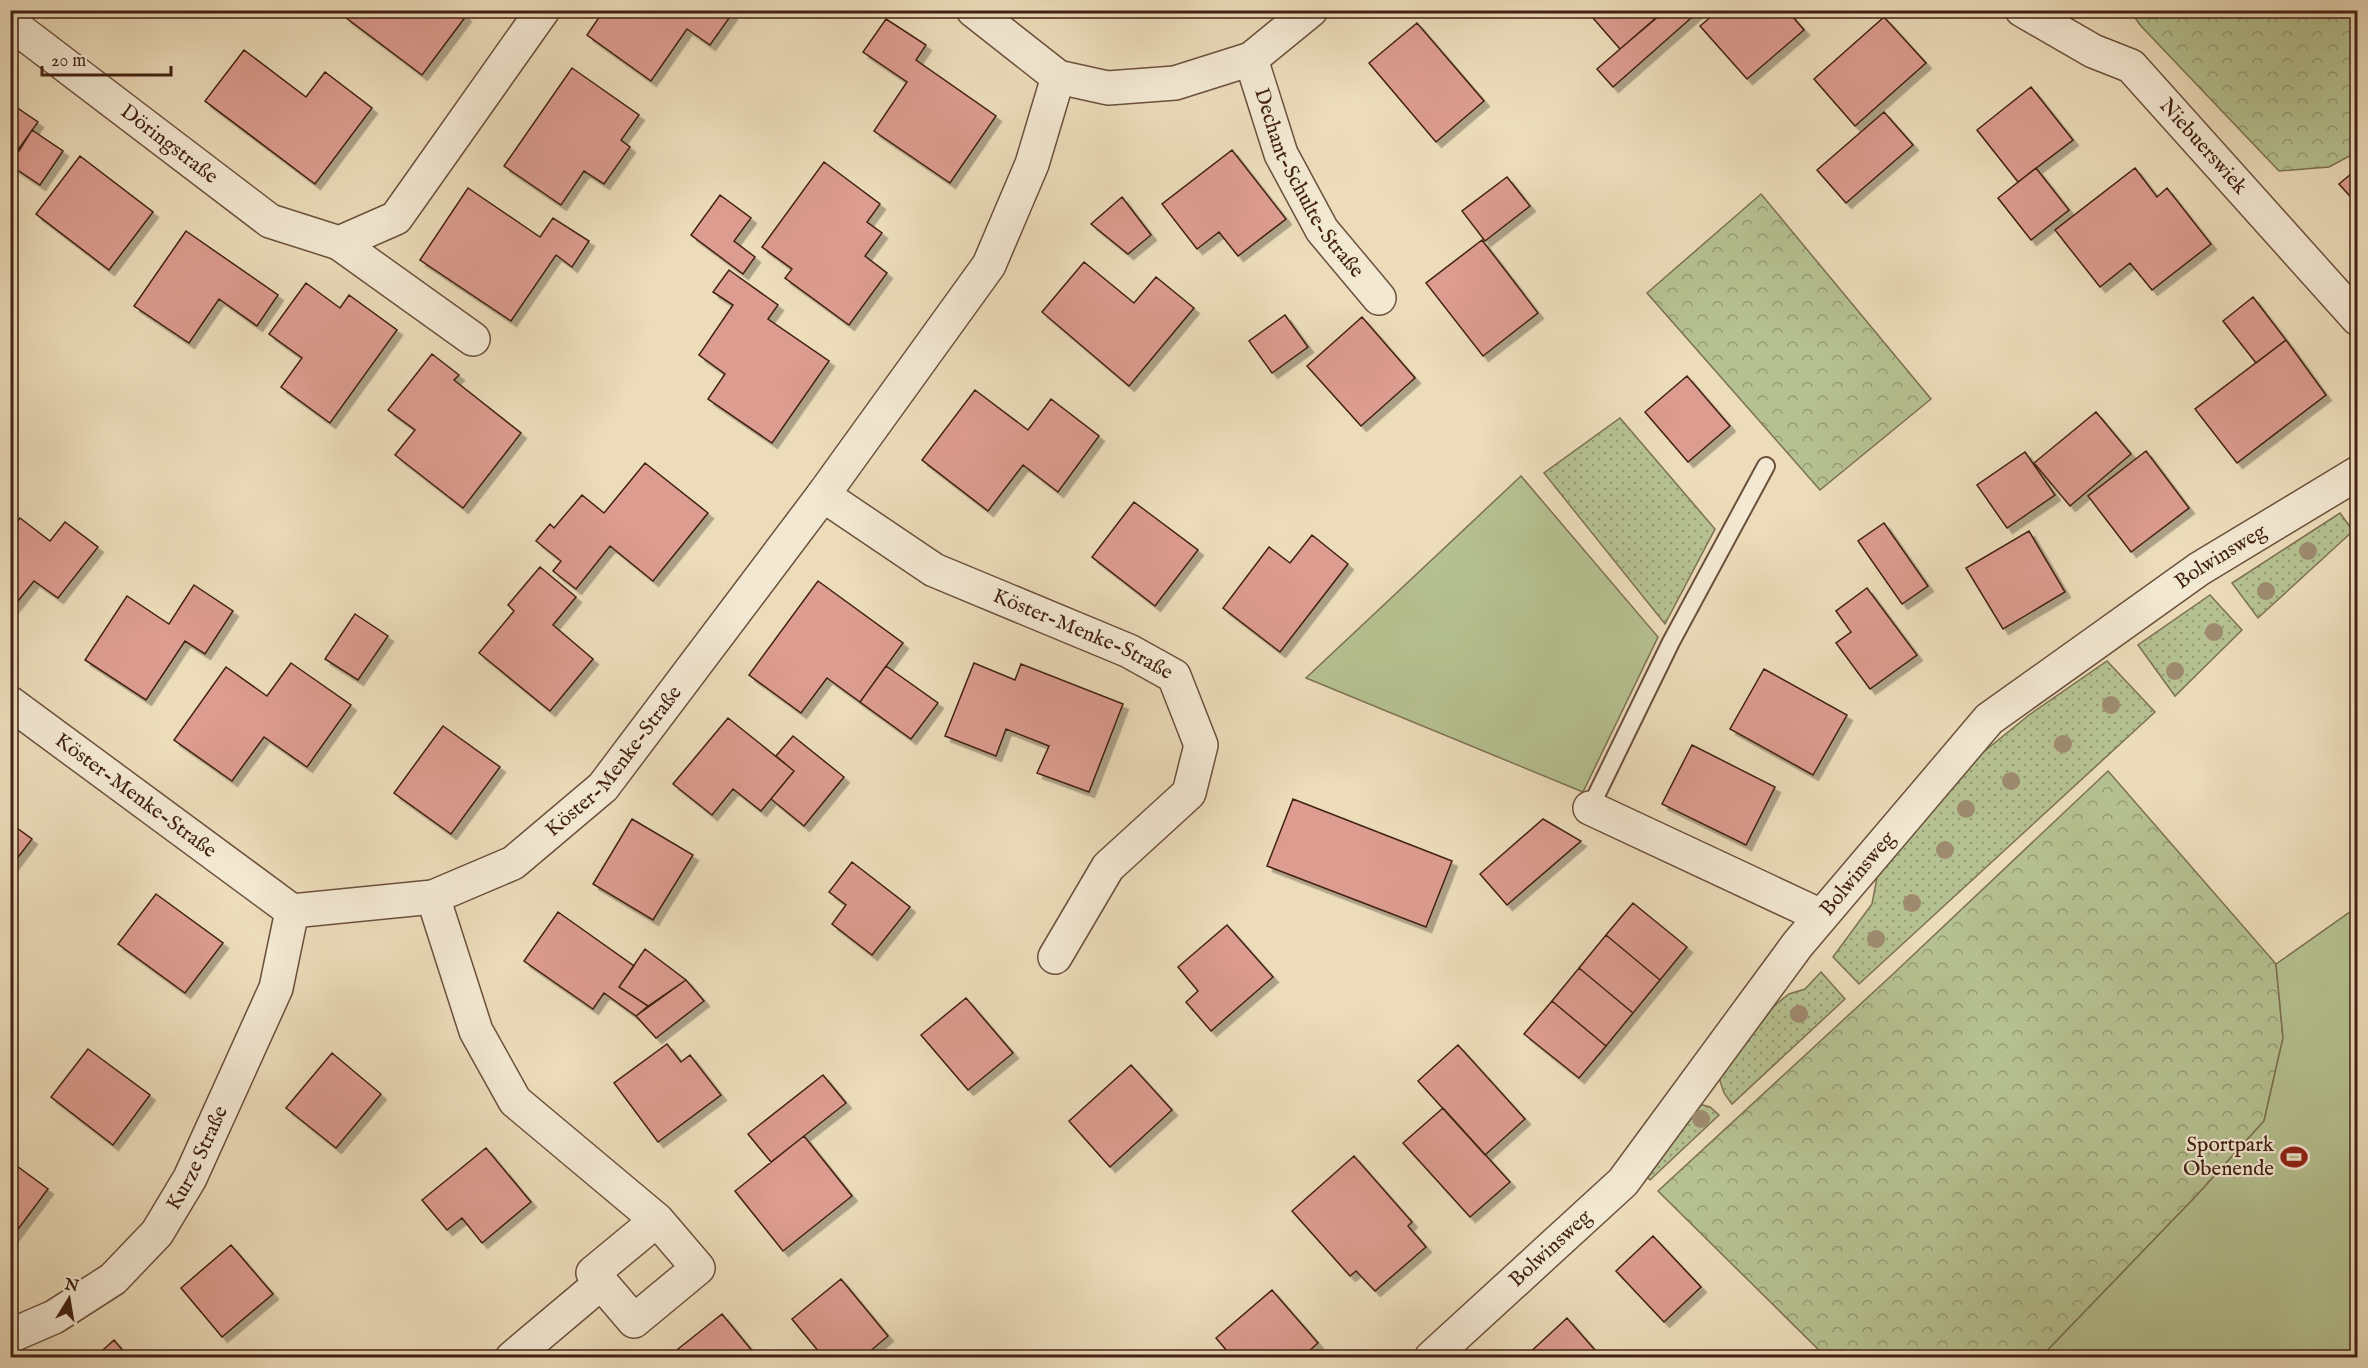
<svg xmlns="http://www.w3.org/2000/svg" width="2368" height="1368" font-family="'IM FELL English',serif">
<defs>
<pattern id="grass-dots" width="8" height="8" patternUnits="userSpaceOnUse" patternTransform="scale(1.5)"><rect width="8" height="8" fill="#b6c191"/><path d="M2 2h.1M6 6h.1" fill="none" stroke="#969c75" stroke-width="1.8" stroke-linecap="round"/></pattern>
<pattern id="forest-crowns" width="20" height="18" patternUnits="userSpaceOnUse" patternTransform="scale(1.5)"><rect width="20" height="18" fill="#b6c191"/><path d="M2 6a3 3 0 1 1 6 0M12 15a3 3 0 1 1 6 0" fill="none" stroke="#969c75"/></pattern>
<filter id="shadow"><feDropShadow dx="5.5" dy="5.5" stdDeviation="0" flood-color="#0004"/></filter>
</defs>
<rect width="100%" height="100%" fill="#ecdcba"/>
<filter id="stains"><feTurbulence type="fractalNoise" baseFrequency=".00333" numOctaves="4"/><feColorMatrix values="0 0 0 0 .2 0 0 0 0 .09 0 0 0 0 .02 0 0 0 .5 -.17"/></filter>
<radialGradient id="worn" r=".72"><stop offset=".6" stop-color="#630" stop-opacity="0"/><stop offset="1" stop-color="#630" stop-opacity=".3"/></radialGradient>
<!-- grass -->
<path fill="url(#grass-dots)" stroke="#7c7152" stroke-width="1.5" d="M1620,418L1715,529L1665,624L1544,473Z
M2340,513L2353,531L2258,618L2232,583Z
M2210,595L2242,630L2175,696L2138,645Z
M2107,661L2155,712L1859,984L1833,957L1872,904L1878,872L1960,771L2029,715Z
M1821,972L1845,999L1732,1104L1724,1093L1719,1078L1774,1006L1789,994L1805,989Z
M1699,1104L1710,1107L1719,1115L1650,1180L1643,1172Z"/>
<!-- forest -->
<path fill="url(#forest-crowns)" stroke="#7c7152" stroke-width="1.5" d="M2130,11H2357V152L2329,167L2279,171L2141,26Z
M1761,194L1931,399L1820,490L1647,293Z
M2108,771L2276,964L2283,1038L2264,1121L2198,1194L2041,1357H1826L1658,1191L1892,975Z"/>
<!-- park -->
<path fill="#b6c191" stroke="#7c7152" stroke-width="1.5" d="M1521,476L1658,637L1583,792L1306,678Z
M2357,907V1357H2041L2198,1194L2264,1121L2283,1038L2276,964Z"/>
<!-- building -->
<path fill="#dc9c8f" stroke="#422112" stroke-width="1.5" filter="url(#shadow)" d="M349,10H460L466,16L422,75L345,17Z
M604,10H727L732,14L710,45L687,29L651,81L587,35Z
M1586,10H1654L1659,16L1620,49Z
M1665,10L1699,11L1613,87L1597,69Z
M1719,10H1787L1804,30L1747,79L1700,26Z
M1884,17L1926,63L1855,126L1814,79Z
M886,19L926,45L916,60L996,116L950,183L874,131L907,82L863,52Z
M1417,23L1484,101L1436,142L1369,63Z
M244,50L306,97L325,72L372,108L315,184L205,101Z
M572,68L639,115L621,140L630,147L604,184L584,171L561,205L504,166Z
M2031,87L2073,140L2018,182L1977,130Z
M10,103L38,122L10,161Z
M1884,112L1913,145L1846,203L1817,170Z
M32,130L63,151L40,185L10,165Z
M1232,150L1286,219L1238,256L1219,232L1197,249L1162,204Z
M80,156L153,212L109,270L36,214Z
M824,162L880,204L867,222L882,233L865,256L887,273L849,325L785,278L792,269L762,247Z
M2036,168L2069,210L2031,240L1998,198Z
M2135,168L2157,197L2167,188L2211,244L2152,290L2130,263L2100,287L2055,230Z
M2358,168V205L2339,184Z
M1507,177L1530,206L1485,241L1462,211Z
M468,188L540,237L553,218L589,241L572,267L556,255L511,321L420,260Z
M720,195L751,218L734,241L755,257L743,274L691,235Z
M1122,197L1151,235L1128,254L1091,224Z
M186,231L278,295L257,326L219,299L189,343L134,306Z
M1482,240L1538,313L1483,356L1426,283Z
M1084,262L1134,303L1156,277L1194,308L1129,386L1042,312Z
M729,270L778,305L768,319L829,361L772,443L708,399L725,374L699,355L733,305L713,292Z
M306,283L340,308L349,295L397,330L330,423L281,387L302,358L269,334Z
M2253,297L2286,340L2256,363L2223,321Z
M1285,315L1308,347L1272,373L1249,341Z
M1362,317L1415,378L1361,426L1307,366Z
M2286,340L2326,395L2237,463L2195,409Z
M432,354L459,375L454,380L521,433L463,508L395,455L415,430L388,410Z
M1687,376L1730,426L1688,462L1645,412Z
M975,390L1028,430L1051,399L1099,436L1058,492L1023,465L988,511L922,460Z
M2096,412L2131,454L2070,506L2034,463Z
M2146,451L2189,508L2131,552L2088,496Z
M2025,452L2055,495L2007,528L1977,485Z
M645,463L708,513L653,581L610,546L576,589L553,571L561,561L536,541L550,524L554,528L582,495L604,513Z
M1134,502L1198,550L1155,606L1092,557Z
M20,518L50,541L65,522L98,547L58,598L34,581L10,611V530Z
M1884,523L1928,586L1902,604L1858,541Z
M2029,531L2065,592L2003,629L1966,568Z
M1312,535L1348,564L1280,652L1223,608L1269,547L1290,563Z
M540,567L576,597L553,625L593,659L550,711L479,653L514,611L508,605Z
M818,581L903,643L860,702L827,678L801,713L749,675Z
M194,585L233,611L205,654L185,641L146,700L85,660L127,596L169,624Z
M1867,588L1917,655L1870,689L1836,643L1851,632L1836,611Z
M355,614L388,636L358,680L325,659Z
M291,663L351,705L307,767L264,737L232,781L174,740L226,667L267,696Z
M974,663L1015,680L1021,664L1123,704L1089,792L1037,773L1049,746L1006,729L996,756L945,736Z
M886,666L938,703L911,739L860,702Z
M1764,669L1847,715L1813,775L1730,729Z
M728,718L794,771L761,811L733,789L712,815L673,784Z
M443,726L500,767L451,834L394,793Z
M793,736L844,777L804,826L771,799L794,771L776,756Z
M1692,745L1775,787L1746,845L1662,804Z
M1293,799L1452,861L1426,927L1267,866Z
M632,819L693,855L653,920L593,884Z
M1543,819L1581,841L1507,905L1480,874Z
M10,823L32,839L10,868Z
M852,862L910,907L872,955L832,924L846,905L829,892Z
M156,894L223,943L185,993L118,944Z
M1633,903L1687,947L1660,980L1606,935Z
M558,912L634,966L619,987L648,1006L636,1016L604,993L593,1009L524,961Z
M1227,925L1273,977L1211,1031L1186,1002L1198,991L1178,967Z
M1606,935L1660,980L1633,1013L1579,968Z
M645,949L686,980L648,1006L619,987Z
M1579,968L1633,1013L1606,1046L1552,1001Z
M686,980L704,1001L656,1038L636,1016Z
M966,998L1013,1053L968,1090L921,1035Z
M1552,1001L1606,1046L1579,1078L1524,1034Z
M667,1044L681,1062L690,1055L721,1095L658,1142L614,1083Z
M1458,1045L1525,1119L1485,1155L1418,1081Z
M88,1049L150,1095L113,1145L51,1097Z
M332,1053L381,1094L336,1148L286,1108Z
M1131,1065L1172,1110L1110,1167L1069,1121Z
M823,1075L846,1103L771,1162L748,1134Z
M1443,1108L1510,1182L1470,1217L1403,1143Z
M804,1136L852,1196L783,1251L735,1191Z
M486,1148L531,1202L482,1243L462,1218L447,1230L422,1200Z
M1354,1156L1412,1222L1408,1226L1426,1247L1375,1291L1356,1271L1350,1276L1292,1211Z
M10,1161L48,1189L10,1240Z
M1653,1236L1701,1287L1664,1322L1616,1271Z
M231,1245L273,1294L222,1337L181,1288Z
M841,1279L888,1336L862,1358H824L792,1319Z
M1272,1290L1318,1343L1301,1358H1233L1216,1338Z
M722,1314L758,1358H677L673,1353Z
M1567,1318L1602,1358H1526L1525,1357Z
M114,1340L129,1358H94Z"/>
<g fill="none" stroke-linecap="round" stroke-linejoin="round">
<defs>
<path id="lane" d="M1590,808L1671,642L1766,466"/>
<g id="street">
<path id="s1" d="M973,10L1058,77L1108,88L1175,83L1251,59L1281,154L1322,230L1379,298"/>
<path id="s2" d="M2022,10L2093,51L2131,66L2358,319"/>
<path id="s3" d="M10,23L270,221L339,243L396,218L543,10"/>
<path d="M1251,59L1311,10"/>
<path d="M339,243L473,339"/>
<path id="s4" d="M823,495L934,570L1129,651L1174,676L1201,745L1189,793L1108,867L1055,957"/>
<path id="s5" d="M10,703L292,911L433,897L513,863L603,787L823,495L989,265L1032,164L1058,77"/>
<path d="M1590,808L1821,916"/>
<path d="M433,897L476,1031L515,1101L657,1220L698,1268L634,1321L593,1273L657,1220"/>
<path id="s6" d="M10,1336L54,1317L113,1279L157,1233L190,1178L276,988L292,911"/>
<path d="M512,1358L601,1283"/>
<path id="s7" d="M1431,1358L1623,1182L1798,944L1989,719L2199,569L2358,473"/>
</g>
</defs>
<!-- lane casing -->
<use href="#lane" stroke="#6c503c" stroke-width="20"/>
<!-- street casing -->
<use href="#street" stroke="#6c503c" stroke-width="36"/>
<!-- lane -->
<use href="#lane" stroke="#f3e8d2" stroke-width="16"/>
<!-- street -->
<use href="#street" stroke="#f3e8d2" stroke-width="33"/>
</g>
<!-- trees -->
<g fill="#9e8b6f">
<circle cx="2308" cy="551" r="9"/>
<circle cx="2266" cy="591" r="9"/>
<circle cx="2214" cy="632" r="9"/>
<circle cx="2175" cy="671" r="9"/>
<circle cx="2111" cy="705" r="9"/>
<circle cx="2063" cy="744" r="9"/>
<circle cx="2011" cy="781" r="9"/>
<circle cx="1966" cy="809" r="9"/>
<circle cx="1945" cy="850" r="9"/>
<circle cx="1912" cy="903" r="9"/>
<circle cx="1876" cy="939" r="9"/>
<circle cx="1799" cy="1014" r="9"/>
<circle cx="1701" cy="1119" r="9"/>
</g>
<!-- icons -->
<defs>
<symbol id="stadium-bare" viewBox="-9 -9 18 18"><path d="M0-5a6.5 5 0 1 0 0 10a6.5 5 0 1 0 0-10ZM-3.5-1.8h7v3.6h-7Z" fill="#8f2418" stroke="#f3e8d2" stroke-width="2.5" paint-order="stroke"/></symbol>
</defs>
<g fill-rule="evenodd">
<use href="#stadium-bare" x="2275" y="1138" width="38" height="38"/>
</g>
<g text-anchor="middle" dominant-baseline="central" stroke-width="4.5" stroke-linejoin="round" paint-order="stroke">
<!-- street labels -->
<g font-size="21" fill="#422112" stroke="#f3e8d2">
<text stroke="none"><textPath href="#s3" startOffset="200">Döringstraße</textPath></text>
<text stroke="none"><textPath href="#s2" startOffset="231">Niebuerswiek</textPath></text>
<text stroke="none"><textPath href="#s1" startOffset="444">Dechant-Schulte-Straße</textPath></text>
<text stroke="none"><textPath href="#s7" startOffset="1134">Bolwinsweg</textPath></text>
<text stroke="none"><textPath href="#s4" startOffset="296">Köster-Menke-Straße</textPath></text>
<text stroke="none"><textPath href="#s5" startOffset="723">Köster-Menke-Straße</textPath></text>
<text stroke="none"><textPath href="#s5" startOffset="156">Köster-Menke-Straße</textPath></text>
<text stroke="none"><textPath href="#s7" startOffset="648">Bolwinsweg</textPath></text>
<text stroke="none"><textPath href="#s6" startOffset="267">Kurze Straße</textPath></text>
<text stroke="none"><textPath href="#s7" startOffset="162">Bolwinsweg</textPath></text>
</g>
<!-- poi labels -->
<g font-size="21" fill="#422112" stroke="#f3e8d2" text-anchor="end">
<text x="2274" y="1145">Sportpark<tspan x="2274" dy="24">Obenende</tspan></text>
</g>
</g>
<!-- margin -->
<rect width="2368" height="1368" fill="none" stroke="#ecdcba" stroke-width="36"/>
<rect x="12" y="12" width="2344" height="1344" fill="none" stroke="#422112" stroke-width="3"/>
<rect x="18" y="18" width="2332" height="1332" fill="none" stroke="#422112" stroke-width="1.5"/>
<!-- north arrow -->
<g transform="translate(69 1299) rotate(11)" stroke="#f3e8d2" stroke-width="4.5" paint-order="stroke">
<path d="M0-4.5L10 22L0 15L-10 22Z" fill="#422112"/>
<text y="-9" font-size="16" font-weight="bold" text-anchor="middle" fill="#422112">N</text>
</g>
<!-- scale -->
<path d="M42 66v9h129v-9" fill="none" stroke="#422112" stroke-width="3"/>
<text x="51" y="66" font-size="18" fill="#422112" stroke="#f3e8d2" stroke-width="4.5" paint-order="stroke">20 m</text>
<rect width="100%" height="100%" filter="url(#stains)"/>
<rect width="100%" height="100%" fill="url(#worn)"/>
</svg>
